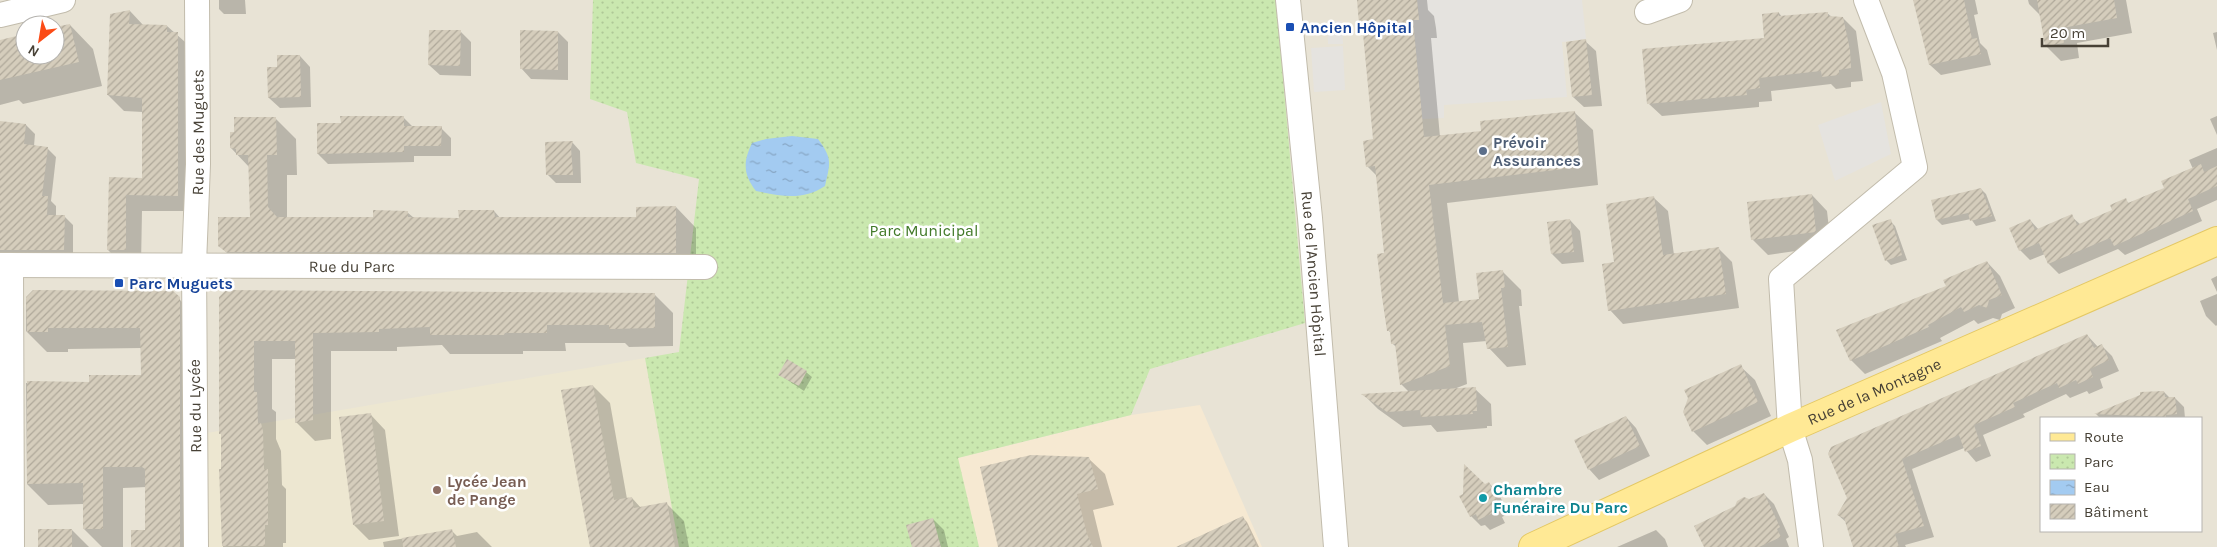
<svg xmlns="http://www.w3.org/2000/svg" width="2217" height="547" font-family="Karla,sans-serif">
<defs>
<pattern id="park-dots" width="8" height="8" patternUnits="userSpaceOnUse" patternTransform="scale(1.25)"><rect width="8" height="8" fill="#cae8af"/><path d="M2 2h.1M6 6h.1" fill="none" stroke="#afc897" stroke-width="1.8" stroke-linecap="round"/></pattern>
<pattern id="water-ripples" width="26" height="14" patternUnits="userSpaceOnUse" patternTransform="scale(1.25)"><rect width="26" height="14" fill="#a3cbf1"/><path d="M2 4q2-2 4 0t4 0M15 11q2-2 4 0t4 0" fill="none" stroke="#87a6c4"/></pattern>
<pattern id="building-hatch" width="6" height="6" patternUnits="userSpaceOnUse" patternTransform="scale(1.25)"><rect width="6" height="6" fill="#d5cdbc"/><path d="M-1 1l2-2M0 6l6-6M5 7l2-2" fill="none" stroke="#afa89a"/></pattern>
</defs>
<rect width="100%" height="100%" fill="#f4f1e7"/>
<!-- residential -->
<path fill="#e8e3d5" fill-rule="evenodd" d="M0,0H2217V547H0ZM25,25H55V55H25ZM2041,418H2201V531H2041Z"/>
<!-- commercial -->
<path fill="#f6e9d2" d="M1200,405L1262,547H979L957,458L1131,415Z"/>
<!-- education -->
<path fill="#ede7d1" d="M645,358L682,547H203L201,434Z"/>
<!-- park -->
<path fill="url(#park-dots)" d="M593,0H1276L1305,323L1150,369L1131,415L958,458L979,547H679L645,358L679,352L699,179L636,163L627,112L590,99Z"/>
<!-- parking -->
<path fill="#e5e3df" d="M1417,0H1582L1586,39L1562,42L1567,97L1444,105V118L1422,119L1413,20L1419,19Z
M1327,21H1342L1343,44H1328Z
M1343,46L1345,90L1314,92L1311,48Z
M1881,102L1891,154L1835,181L1818,125Z"/>
<!-- water -->
<path fill="url(#water-ripples)" d="M792,136L818,139C833,159 830,163 825,186C803,201 781,196 756,191C743,174 743,162 752,143L766,139Z"/>
<!-- shadow -->
<path fill="#0003" d="M219,0H245L246,14H224L219,9Z
M1361,0H1427L1428,10L1434,16L1436,28L1437,38H1431L1440,137L1483,132L1574,112L1593,130L1598,185L1447,203L1459,302L1480,300L1502,271L1521,290L1522,306H1519L1526,365L1507,367L1489,348L1487,341L1463,343L1467,384L1454,389H1475L1491,404L1492,426H1487V428L1437,432L1431,425L1403,427L1378,409L1364,395L1409,392L1401,384L1397,348L1393,344L1391,333L1388,330L1385,254L1378,177L1367,166L1374,141L1364,26L1360,23Z
M1915,0H1975L1978,14L1974,15L1980,43L1987,50L1991,65L1941,75L1930,65Z
M2028,0H2126L2132,33L2077,43L2079,58L2061,61L2046,46L2041,16L2029,4Z
M130,11L144,26H167L193,49L194,211H142L141,266H124L108,250L110,179H143V112L124,111L108,95Z
M1779,13L1782,17L1827,13L1832,17L1843,18L1856,31L1863,81L1851,82V87L1836,89L1831,84L1771,91L1772,101L1759,102V107L1662,116L1649,104L1765,39Z
M70,25L93,49L102,86L23,104L19,100L0,105V41L25,35V55H55V28Z
M461,32L471,42V76L440,75L429,65Z
M558,32L568,42V80L531,79L521,68Z
M2217,32V50L2213,33Z
M1585,41L1596,51L1602,106L1584,107L1573,97Z
M300,56L310,67L311,107L280,108L269,98L278,68Z
M2217,116V135L2210,119Z
M403,117L414,128H441L451,138V156H414V162L328,164L318,154L342,124Z
M275,118L296,139L297,175H287V218H374L407,212L414,218L460,219L494,211L501,219L637,218L676,207L696,228V273L240,266L219,245L251,218L250,168L231,148Z
M0,123L26,125L35,134L34,146L47,148L56,157L51,201L56,206V216H64L73,225V258H0Z
M572,142L580,151L581,183H556L547,174Z
M2217,148V200L2197,209L2202,221L2125,255L2118,249L2059,274L2049,264L2045,254L2030,260L2020,250L2030,220L2039,230L2071,216L2081,225L2114,210L2125,200L2130,204L2166,189L2193,169L2189,160Z
M1981,189L1986,194L1996,221L1976,226L1971,219L1942,225L1937,220L1932,201Z
M1812,195L1827,211L1831,246L1768,255L1752,239Z
M1654,198L1668,211L1674,255L1718,248L1732,262L1739,308L1623,324L1610,310L1615,263Z
M1570,220L1580,231L1584,262L1562,264L1552,254Z
M1890,221L1895,226L1907,260L1891,265L1886,260Z
M1987,262L2000,276L2015,308L2002,314L2000,320L1993,318L1978,324L1974,320L1940,338L1942,341L1865,374L1851,360L1947,286Z
M2217,276V292L2211,279Z
M172,292L200,320L201,547H132L147,531V487L123,488V547H102L84,529V504L48,505L27,484L26,383H91L142,376V348L68,349V352H47L26,331V299Z
M654,294L673,313V346L629,347L625,343H565L566,351H523V354H450L442,345L397,347V351H331V439L315,441L296,422V359H272V409L276,412V439L281,451L282,485L286,489V543H283V547H223L220,470H222V436L220,433V298Z
M2217,294V325L2216,326L2206,316L2200,301Z
M2087,335L2098,347L2102,346L2112,356L2119,371L2100,379L2103,388L2089,394L2087,391L2070,398L2066,394L2023,414L2025,417L1983,435L1991,456L1976,462L1964,448L1912,469L1934,537L1905,545L1906,547H1854L1847,523L1838,515L1848,499L1830,454Z
M1740,366L1755,380L1771,416L1707,445L1693,431Z
M806,372L812,377L804,391L780,375Z
M593,386L610,403L627,499L632,498L641,508L666,503L684,521L689,547H591Z
M2164,392L2170,398H2175L2184,407L2185,418H2100L2096,414L2141,396Z
M370,414L385,430L399,536L369,540L354,525Z
M1626,417L1636,428L1650,456L1599,480L1589,469Z
M1088,458L1105,474L1114,505L1093,510L1102,547H999Z
M1489,483L1499,494L1508,514L1502,517L1505,523L1490,530L1485,525L1481,526L1471,516L1484,485Z
M1764,494L1774,504L1789,537L1786,539L1789,547H1705L1749,501Z
M1242,517L1247,522L1259,547H1179Z
M933,519L944,530L948,547H913Z
M72,530L89,547H39Z
M451,530L457,536L477,532L492,547H384L383,542Z
M1656,530L1665,539L1668,547H1617Z"/>
<!-- building -->
<path fill="url(#building-hatch)" d="M1357,0H1417L1419,20H1413L1424,137L1481,131L1480,121L1575,111L1580,167L1429,185L1443,303L1479,299L1476,273L1503,270L1505,288H1501L1508,347L1487,349L1482,322L1445,325L1450,366L1400,385L1395,344H1391L1390,331H1387L1382,297L1377,254L1384,253L1375,166L1366,167L1363,141L1373,139L1362,23L1359,24Z
M1913,0H1964L1972,39L1977,38L1981,54L1929,65Z
M2037,0H2114L2117,18L2062,28L2064,43L2045,46Z
M130,10L129,24L167,25V32H178V196L126,195V250H107L109,177L142,178V98L107,95L110,14Z
M1779,12V16L1828,12V16L1843,17L1850,50L1851,68L1839,70V75L1822,77L1821,71L1759,78L1760,88L1746,90L1747,95L1647,104L1642,49L1764,38L1762,14Z
M70,24L79,62L0,80V40L25,34V55H55V27Z
M429,30H461L460,66L428,65Z
M520,30L558,31V70L520,69Z
M1586,39L1592,95L1572,97L1566,42Z
M277,55H300L301,97L268,98L267,67H277Z
M340,116H404V126H442L441,146H404V152L317,154V123H341Z
M234,117H276L277,155H267L268,207L277,217H373V210L408,211V217L459,218L458,210H494L495,217H636V207L676,206V253L226,252L218,246V217H250L248,155H236V149L230,148V132H234Z
M0,121L26,124L24,144L48,147L42,196H48L47,215H65L64,250H0Z
M573,141L571,148L573,175H546L545,142Z
M2201,164L2204,172L2217,166V186L2188,199L2193,211L2114,246L2110,238L2048,264L2039,243L2019,251L2009,228L2030,219L2035,230L2072,214L2077,225L2112,210L2110,205L2126,198L2128,203L2164,188L2161,181Z
M1981,188L1992,216L1970,221L1968,213L1936,220L1931,200Z
M1812,194L1816,232L1751,240L1747,202Z
M1654,196L1663,255L1719,247L1726,294L1608,311L1602,264L1614,262L1606,204Z
M1570,219L1574,252L1551,254L1547,222Z
M1891,219L1902,255L1885,261L1872,225Z
M1987,261L2002,295L1989,300L1987,308L1979,305L1964,312L1961,307L1928,325L1929,327L1850,361L1836,330L1946,286L1943,280Z
M33,290L173,291L180,297V547H131V530H145V469L142,467H103V529H83V483L27,484V381L89,382V375H141L140,328H48V332H27L26,297Z
M226,290L655,293V328L609,329V325H547V333H505L504,335H430V327L379,329V332L313,333V420L295,423V341H254V392H257L258,423H261L263,431L264,469H268V525H265V546H222L219,469H221V434H219V297Z
M2087,334L2094,348L2102,344L2109,360L2090,369L2093,377L2078,384L2076,380L2059,388L2057,383L2013,403L2015,407L1974,425L1981,446L1965,452L1959,435L1902,459L1924,526L1895,534L1899,547H1853L1844,518L1837,515L1847,498L1828,454L1831,447Z
M787,359L807,371L799,386L778,375Z
M1741,364L1758,402L1692,432L1683,412L1688,398L1684,390Z
M593,385L614,500L632,497L634,508L667,502L675,547H590L561,390Z
M1476,387L1477,411H1472L1473,414L1421,417L1420,410L1387,412L1361,394Z
M2164,391L2165,397H2175L2177,414L2166,415V417L2094,414L2140,395V392Z
M371,413L384,521L353,525L339,417Z
M1626,416L1640,446L1588,470L1574,440Z
M1031,455L1089,457L1098,489L1077,494L1087,534L1093,547H998L980,467Z
M1464,464L1485,484L1489,482L1498,503L1493,506L1495,512L1478,520L1476,514L1470,517L1459,496L1463,494Z
M1764,493L1780,527L1777,529L1781,537L1759,547H1704L1694,526L1735,506L1737,501L1744,497L1749,499Z
M1243,516L1257,547H1176Z
M933,518L941,547H912L906,525Z
M38,529H72V547H38Z
M452,529L456,547H403L402,538Z"/>
<g fill="none" stroke-linecap="round" stroke-linejoin="round">
<defs>
<g id="street">
<path id="s1" d="M1288,0L1310,218L1336,547"/>
<path d="M1647,12L1680,0"/>
<path d="M0,15L63,0"/>
<path id="s2" d="M0,265L705,267"/>
<path d="M11,265L12,547"/>
<path id="s3" d="M196,547L194,264L198,164L197,0"/>
<path d="M1811,547L1800,460L1790,428L1781,279L1915,167L1894,73L1866,0"/>
</g>
<g id="primary">
<path id="s4" d="M1533,547L1790,428L2217,241"/>
</g>
</defs>
<!-- street casing -->
<use href="#street" stroke="#c2bcac" stroke-width="26"/>
<!-- primary casing -->
<use href="#primary" stroke="#e4c864" stroke-width="30"/>
<!-- street -->
<use href="#street" stroke="#fff" stroke-width="24"/>
<!-- primary -->
<use href="#primary" stroke="#ffe995" stroke-width="28"/>
</g>
<!-- markers -->
<g fill="#1a4fb4" stroke="#fff" stroke-width="2">
<rect x="1285" y="22" width="10" height="10" rx="2.5"/>
<rect x="114" y="278" width="10" height="10" rx="2.5"/>
</g>
<circle fill="#5c6f8a" stroke="#fff" stroke-width="2" cx="1483" cy="151" r="5"/>
<circle fill="#8d6e63" stroke="#fff" stroke-width="2" cx="437" cy="490" r="5"/>
<circle fill="#0f9aa8" stroke="#fff" stroke-width="2" cx="1483" cy="498" r="5"/>
<g text-anchor="middle" dominant-baseline="central" stroke-width="5" stroke-linejoin="round" paint-order="stroke">
<!-- transit labels -->
<g font-size="16" font-weight="bold" fill="#164399" stroke="#fff" text-anchor="start">
<text x="1300" y="27">Ancien Hôpital</text>
<text x="129" y="283">Parc Muguets</text>
</g>
<!-- street labels -->
<g font-size="16" fill="#474136" stroke="#fff">
<text stroke="none"><textPath href="#s3" startOffset="415">Rue des Muguets</textPath></text>
<text stroke="none"><textPath href="#s2" startOffset="352">Rue du Parc</textPath></text>
<text stroke="none"><textPath href="#s1" startOffset="275">Rue de l'Ancien Hôpital</textPath></text>
<text stroke="none"><textPath href="#s4" startOffset="375">Rue de la Montagne</textPath></text>
<text transform="translate(195 406) rotate(-91)">Rue du Lycée</text>
</g>
<!-- service labels -->
<g font-size="16" font-weight="bold" fill="#4e5e75" stroke="#fff" text-anchor="start">
<text x="1493" y="142">Prévoir<tspan x="1493" dy="18">Assurances</tspan></text>
</g>
<!-- park labels -->
<g font-size="16" fill="#417928" stroke="#fff">
<text x="924" y="230">Parc Municipal</text>
</g>
<!-- education labels -->
<g font-size="16" font-weight="bold" fill="#785e54" stroke="#fff" text-anchor="start">
<text x="447" y="481">Lycée Jean<tspan x="447" dy="18">de Pange</tspan></text>
</g>
<!-- culture labels -->
<g font-size="16" font-weight="bold" fill="#0d838f" stroke="#fff" text-anchor="start">
<text x="1493" y="489">Chambre<tspan x="1493" dy="18">Funéraire Du Parc</tspan></text>
</g>
</g>
<!-- legend -->
<rect x="2040" y="417" width="162" height="115" fill="#ffffff" stroke="#b5b3af"/>
<rect x="2050" y="433" width="25" height="8" fill="#ffe995" stroke="#b5b3af"/>
<text x="2084" y="442" font-size="15" fill="#474136">Route</text>
<rect x="2050" y="454" width="25" height="15" fill="url(#park-dots)" stroke="#b5b3af"/>
<text x="2084" y="467" font-size="15" fill="#474136">Parc</text>
<rect x="2050" y="480" width="25" height="15" fill="url(#water-ripples)" stroke="#b5b3af"/>
<text x="2084" y="492" font-size="15" fill="#474136">Eau</text>
<rect x="2050" y="504" width="25" height="15" fill="url(#building-hatch)" stroke="#b5b3af"/>
<text x="2084" y="517" font-size="15" fill="#474136">Bâtiment</text>
<!-- north arrow -->
<g transform="translate(40 40) rotate(211)"><circle r="24" fill="#ffffff" stroke="#b5b3af"/>
<path d="M0-4L9 19L0 12L-9 19Z" fill="#fb4b16"/>
<text y="-8" font-size="14" font-weight="bold" text-anchor="middle" fill="#474136">N</text>
</g>
<!-- scale -->
<path d="M2042 38v8h66v-8" fill="none" stroke="#474136" stroke-width="2.5"/>
<text x="2050" y="38" font-size="15" fill="#474136" stroke="#ffffff" stroke-width="4" paint-order="stroke">20 m</text>
</svg>
